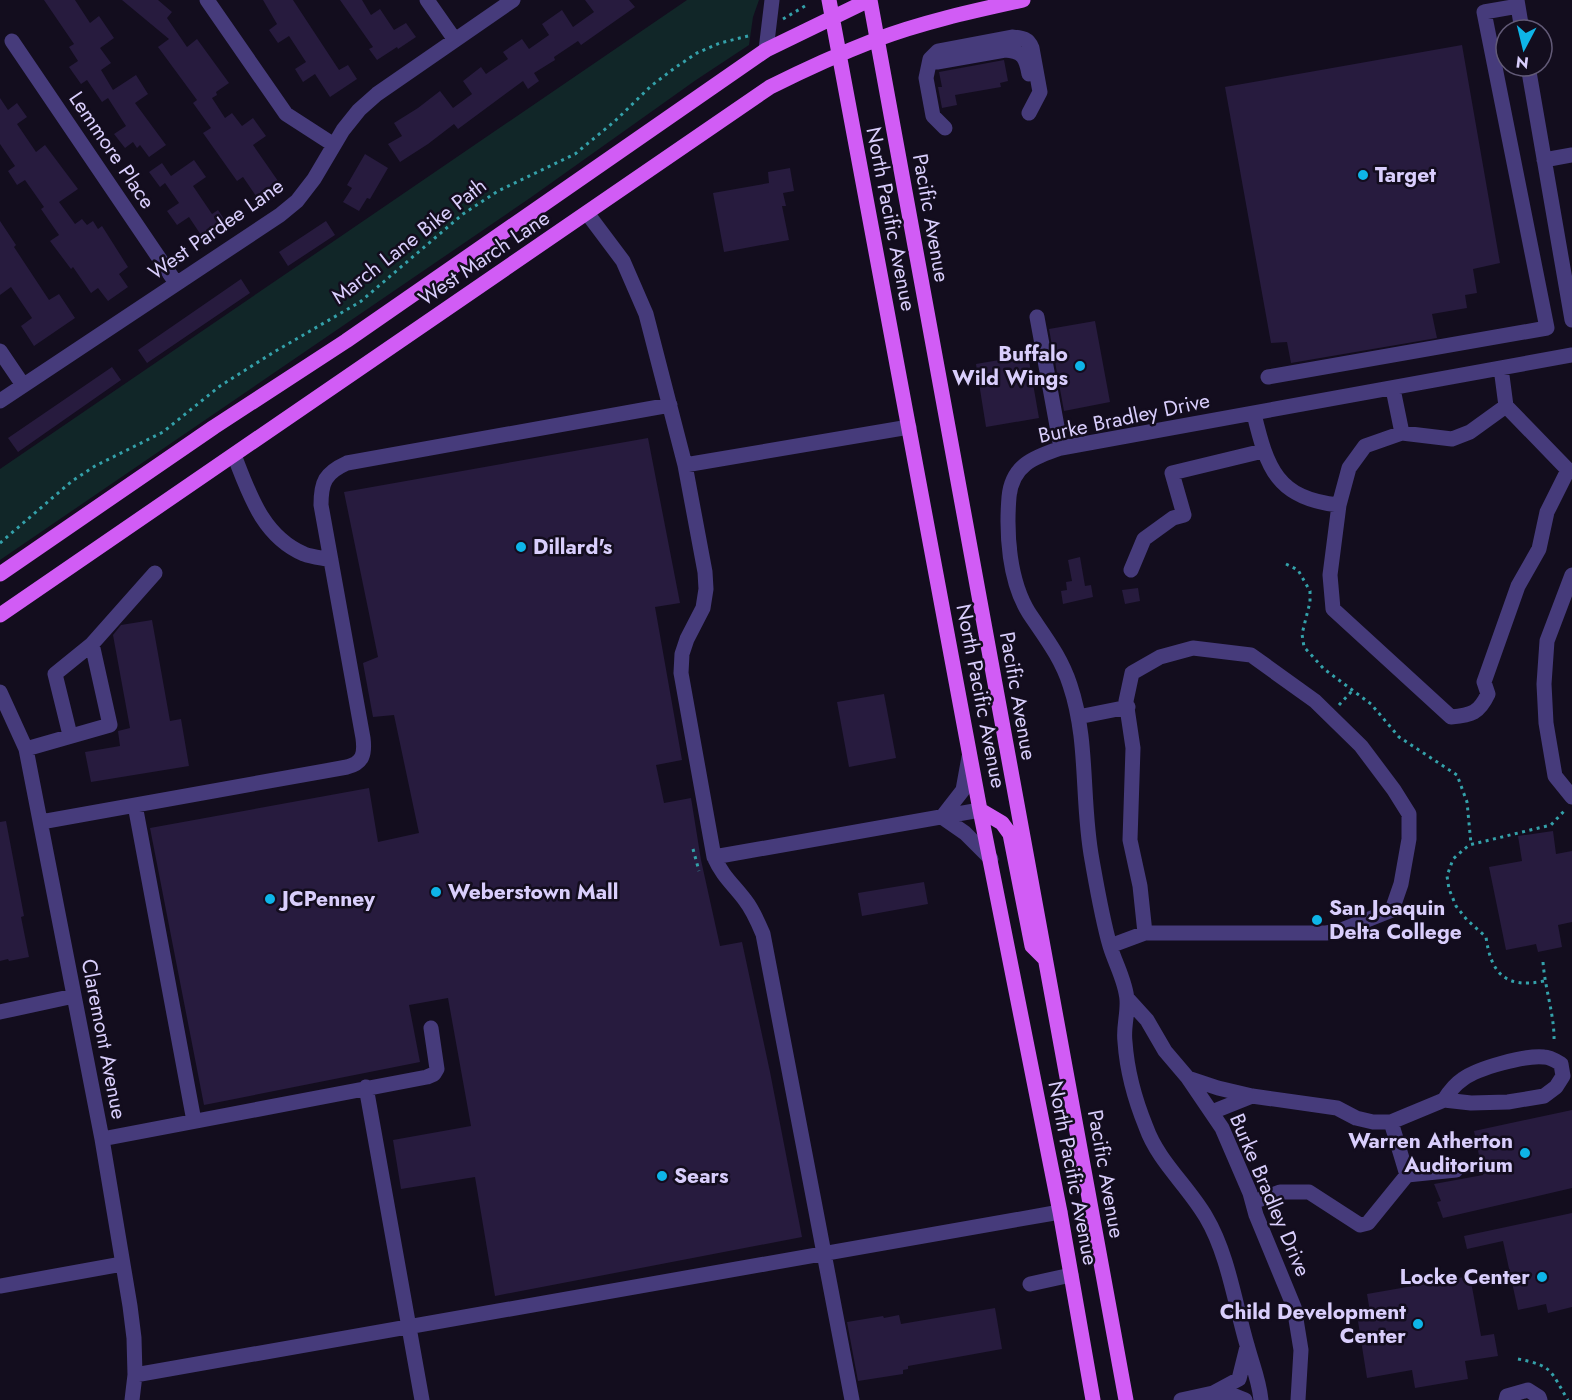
<svg xmlns="http://www.w3.org/2000/svg" width="1572" height="1400" font-family="Jost,sans-serif">
<rect width="100%" height="100%" fill="#130d1e"/>
<!-- green -->
<path fill="#112628" d="M687,0H759L753,17L749,45L696,80L530,198L0,560V469Z"/>
<!-- building -->
<path fill="#271b3e" d="M44,0H75L90,23L99,16L114,38L100,48L111,63L101,70L113,90L136,75L148,94L135,103L166,145L149,157L140,145L137,148L133,142L125,148L114,134L126,126L108,98L102,102L87,80L81,84L69,67L78,61L69,47L74,44Z
M122,0H158L172,12L167,18L187,47L197,39L229,83L216,92L217,95L212,98L225,118L232,113L242,126L253,118L266,136L253,145L278,181L256,196L243,177L237,181L203,133L211,128L193,103L197,100L158,47L169,39Z
M263,0H293L339,70L348,65L357,79L330,97L315,74L303,82L295,69L306,62L289,36L278,43L269,30L277,24Z
M340,0H362L371,15L380,9L394,30L406,23L416,37L398,49L397,47L377,60L369,49L373,47Z
M585,0H629L635,7L581,45L578,41L554,57L555,60L534,73L539,81L528,89L523,81L458,129L454,124L428,144L400,162L388,144L402,136L394,123L418,108L440,91L453,108L472,94L463,81L481,67L486,74L508,59L503,52L522,39L529,49L549,35L542,24L562,10L573,27L594,12Z
M1462,45L1500,263L1473,269L1477,293L1465,295L1467,308L1432,314L1437,338L1291,363L1287,342L1271,343L1225,87Z
M1004,60L1008,81L1000,83L1001,87L955,95L957,105L942,108L938,87H942L939,72Z
M0,98L8,110L17,103L27,117L17,124L36,152L45,145L78,189L59,202L75,224L82,219L87,225L93,221L98,229L102,226L128,267L119,274L128,287L108,301L98,288L91,293L73,267L71,269L50,241L59,235L41,209L44,207L25,180L17,185L8,171L15,166L0,144Z
M365,154L388,168L370,199L367,198L359,211L343,202L352,188L347,185Z
M194,160L206,177L193,186L212,214L218,210L226,222L203,238L189,217L177,225L167,211L179,203L165,183L160,187L149,172L162,163L171,176Z
M790,168L794,191L783,193L786,206H782L789,240L724,252L713,193L769,183L768,172Z
M0,221L16,245L14,247L49,300L59,294L75,318L34,346L21,326L32,318L11,287L0,295Z
M326,221L335,235L288,266L279,252Z
M241,279L250,293L147,363L138,350Z
M1095,321L1110,402L1064,411L1049,329Z
M1028,355L1039,418L986,427L976,364Z
M112,367L121,380L18,452L8,438Z
M648,438L680,603L655,607L682,760L656,765L664,803L691,798L701,860L720,946L742,942L770,1072L802,1237L495,1296L475,1177L401,1189L393,1140L471,1126L448,998L409,1005L420,1062L204,1105L150,828L369,788L378,842L419,833L394,715L373,717L363,663L378,657L344,492Z
M1080,557L1085,586L1091,585L1093,597L1063,604L1061,591L1067,590L1066,582L1072,581L1068,560Z
M1138,588L1140,601L1125,604L1122,590Z
M152,620L170,721L181,719L189,766L91,782L85,752L120,746L118,731L130,728L113,635L121,625Z
M884,694L896,758L849,767L837,702Z
M6,821L24,916L21,917L29,957L9,961L8,959L0,961V822Z
M1553,831L1556,854L1572,851V922L1558,925L1562,947L1538,952L1536,944L1506,950L1489,867L1522,861L1518,836Z
M924,882L928,904L862,916L858,893Z
M1572,1110V1188L1443,1218L1437,1202L1441,1201L1434,1184L1483,1175L1474,1131Z
M1572,1213V1307L1548,1313L1546,1304L1518,1310L1503,1241L1467,1249L1464,1236Z
M1470,1276L1481,1336L1494,1334L1498,1356L1465,1361L1468,1379L1415,1388L1412,1370L1367,1378L1357,1315L1370,1312L1367,1294Z
M995,1308L1002,1349L908,1366V1369L903,1370V1374L858,1381L847,1322L883,1316L884,1318L899,1315L901,1324Z"/>
<g fill="none" stroke-linecap="round" stroke-linejoin="round">
<!-- path -->
<path stroke="#34a1aa" stroke-width="3" stroke-dasharray="3 4.5" stroke-linecap="butt" d="M783,19L805,6
M0,543L72,481L95,466L163,432L220,386L274,352L360,302L463,214L498,191L575,154L615,121L651,86L676,67L697,53L720,43L752,35
M1286,564L1298,570L1310,591V602L1302,634L1304,647L1324,669L1371,704L1399,737L1457,775L1467,802L1471,844
M1339,705L1352,691
M693,849L699,871
M1543,962C1545,990 1555,1016 1554,1043
M1544,981C1506,989 1491,974 1486,937L1467,920L1456,906L1449,889L1447,876L1453,859L1469,845L1551,825L1565,810
M1518,1359C1554,1366 1550,1371 1568,1400"/>
<!-- minor -->
<path stroke="#463b7b" stroke-width="15" d="M207,0L286,114L334,145
M427,0L455,40
M1517,0L1522,30
M12,41L176,283
M766,50L772,0
M937,62L1005,50C1023,51 1026,58 1029,74
M1528,66L1572,320
M945,128L933,116L926,78L930,59L938,51L1012,37C1022,38 1028,38 1032,48L1040,92L1029,113
M1544,160L1572,155
M587,213L623,261L646,314L685,465L705,572L706,589L703,608L687,639L682,654L681,673L714,857C723,877 733,884 745,900C753,910 758,922 763,934L852,1400
M1037,317L1061,448
M0,351L23,385
M1501,368L1506,406L1568,470L1572,471
M1268,377L1547,328L1484,12L1518,6
M1393,389L1402,433
M0,401L280,215L297,201L314,179L343,130L359,110L377,94L513,0
M1506,406L1470,432L1452,439L1402,433L1365,446L1349,468L1339,505L1330,575L1333,609L1451,717C1472,715 1479,713 1488,694L1484,682L1518,586L1539,549L1547,512L1568,470
M1254,414C1267,468 1277,499 1339,505
M234,455C249,493 262,536 304,554C312,557 322,558 331,560
M685,465L909,427
M1131,570L1144,539L1173,518L1184,515L1172,473L1263,451
M1572,575L1547,641L1544,684L1546,723L1555,776L1572,797
M0,692L26,749L102,1139L130,1306L134,1338L135,1375L132,1400
M1078,717L1128,707
M70,735L55,674L92,644
M26,749L110,725L92,644L155,573
M969,757L963,790L942,817L965,833L991,859
M135,805L194,1121
M41,822L347,767C363,763 365,754 363,738L321,505C321,482 325,473 347,463L670,405
M714,857L980,810
M1110,946L1145,933H1326L1339,931L1392,910L1401,884L1409,839V814L1394,790L1361,746L1315,701L1251,655L1193,648L1160,657L1132,673L1126,701L1133,748L1130,840L1140,886L1145,933
M1127,998L1147,1020L1165,1051L1188,1078L1222,1128L1250,1193L1256,1215L1294,1307L1301,1350L1298,1400
M0,1012L74,996
M1188,1078L1218,1088L1252,1096L1337,1108L1356,1118L1373,1122H1391L1444,1100L1471,1103L1508,1102L1544,1096L1556,1087L1563,1076L1561,1064C1556,1061 1550,1057 1544,1057C1525,1055 1478,1068 1463,1079C1454,1085 1449,1092 1444,1100
M366,1087L422,1400
M1212,1112L1252,1096
M1391,1122L1407,1175L1456,1170
M102,1139L427,1077L434,1074L437,1069L431,1028
M1253,1202L1280,1192H1309L1360,1225L1368,1223L1407,1175
M1030,1284L1071,1275
M0,1286L122,1264
M135,1375L1060,1212
M1214,1393L1230,1394L1245,1400
M1181,1400L1213,1393L1239,1379L1247,1347
M1261,1400C1259,1380 1252,1364 1247,1345C1235,1304 1228,1254 1206,1217C1188,1186 1158,1161 1146,1127C1135,1100 1127,1071 1125,1042C1123,1028 1128,1014 1127,1000C1126,982 1115,963 1110,946C1102,918 1097,888 1092,860C1081,802 1089,741 1070,685C1061,657 1045,637 1029,613C1009,581 1006,534 1009,497C1012,465 1034,457 1061,448L1572,355
M1506,1400L1507,1396L1528,1390L1539,1397L1540,1400"/>
<!-- major -->
<path stroke="#d15cf5" stroke-width="15" d="M829,0L980,810L1060,1212L1093,1400
M870,0L1126,1400
M0,574L214,427L346,341L766,50L869,0
M0,615L770,87C804,70 839,54 875,40C922,22 973,11 1023,0
M980,810L1002,823L1010,834L1032,946L1045,959"/>
</g>
<!-- markers -->
<g fill="#0eb5e8" stroke="#130d1e" stroke-width="2">
<circle cx="1363" cy="175" r="6"/>
<circle cx="1080" cy="366" r="6"/>
<circle cx="521" cy="547" r="6"/>
<circle cx="436" cy="892" r="6"/>
<circle cx="270" cy="899" r="6"/>
<circle cx="1317" cy="920" r="6"/>
<circle cx="1525" cy="1153" r="6"/>
<circle cx="662" cy="1176" r="6"/>
<circle cx="1542" cy="1277" r="6"/>
<circle cx="1418" cy="1324" r="6"/>
</g>
<g text-anchor="middle" dominant-baseline="central" stroke-width="5" stroke-linejoin="round" paint-order="stroke">
<!-- street labels -->
<g font-size="21" fill="#d9cefc" stroke="#130d1e">
<text transform="translate(112 150) rotate(56)">Lemmore Place</text>
<text transform="translate(931 218) rotate(80)">Pacific Avenue</text>
<text transform="translate(891 219) rotate(79)">North Pacific Avenue</text>
<text transform="translate(216 229) rotate(-35)">West Pardee Lane</text>
<text transform="translate(409 241) rotate(-38)">March Lane Bike Path</text>
<text transform="translate(484 258) rotate(-34)">West March Lane</text>
<text transform="translate(1124 418) rotate(-12)">Burke Bradley Drive</text>
<text transform="translate(981 696) rotate(79)">North Pacific Avenue</text>
<text transform="translate(1018 696) rotate(80)">Pacific Avenue</text>
<text transform="translate(104 1039) rotate(79)">Claremont Avenue</text>
<text transform="translate(1073 1173) rotate(79)">North Pacific Avenue</text>
<text transform="translate(1106 1174) rotate(80)">Pacific Avenue</text>
<text transform="translate(1270 1195) rotate(67)">Burke Bradley Drive</text>
</g>
<!-- poi labels -->
<g font-size="21" font-weight="bold" fill="#d9cefc" stroke="#130d1e" text-anchor="start">
<text x="1375" y="175">Target</text>
<text x="1068" y="354" text-anchor="end">Buffalo<tspan x="1068" dy="24">Wild Wings</tspan></text>
<text x="533" y="547">Dillard's</text>
<text x="448" y="892">Weberstown Mall</text>
<text x="282" y="899">JCPenney</text>
<text x="1329" y="908">San Joaquin<tspan x="1329" dy="24">Delta College</tspan></text>
<text x="1513" y="1141" text-anchor="end">Warren Atherton<tspan x="1513" dy="24">Auditorium</tspan></text>
<text x="674" y="1176">Sears</text>
<text x="1530" y="1277" text-anchor="end">Locke Center</text>
<text x="1406" y="1312" text-anchor="end">Child Development<tspan x="1406" dy="24">Center</tspan></text>
</g>
</g>
<!-- north arrow -->
<g transform="translate(1524 48) rotate(187)"><circle r="28" fill="#130d1e" stroke="#625a77" stroke-width="1.5"/>
<path d="M0-4.5L10 22L0 15L-10 22Z" fill="#0eb5e8"/>
<text y="-9" font-size="16" font-weight="bold" text-anchor="middle" fill="#d9cefc">N</text>
</g>
</svg>
